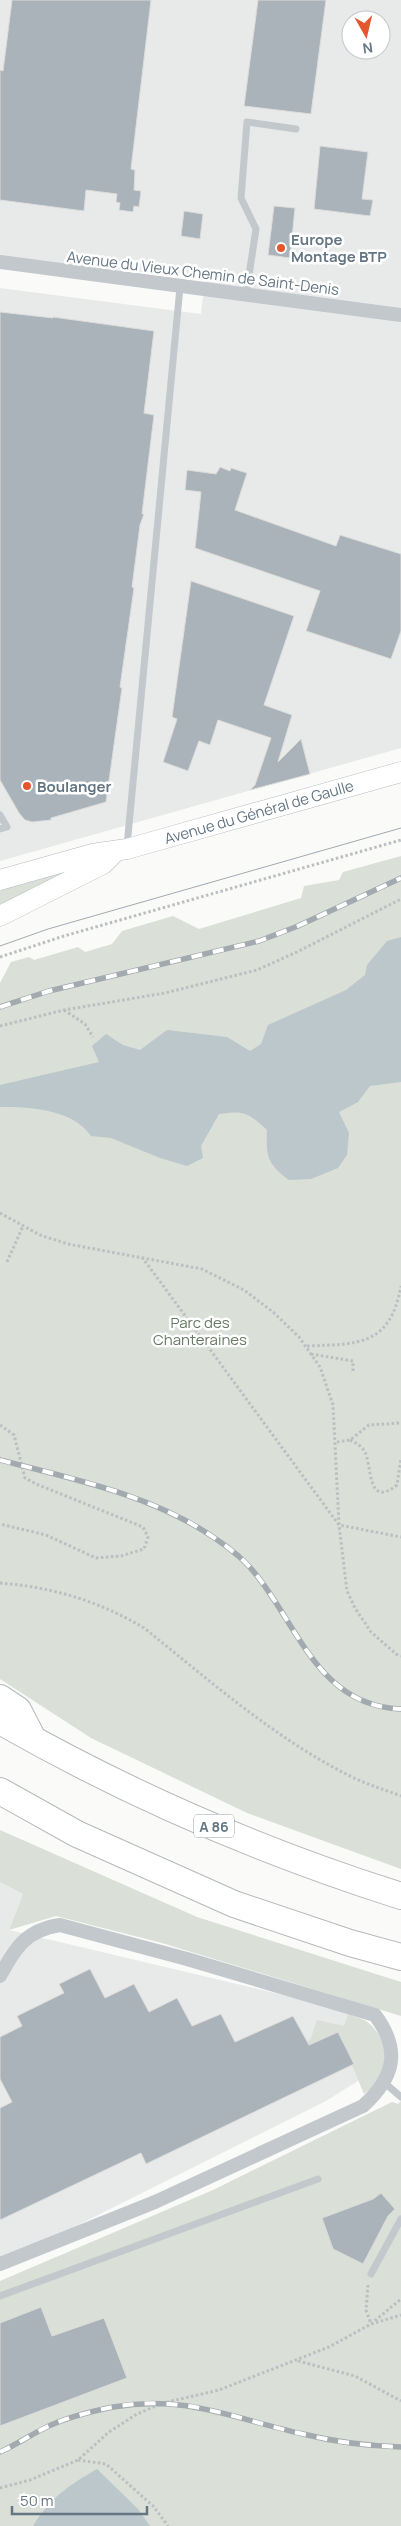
<svg xmlns="http://www.w3.org/2000/svg" width="401" height="2526" font-family="Manrope,sans-serif">
<rect width="100%" height="100%" fill="#fafaf8"/>
<!-- built -->
<path fill="#e8e9e9" fill-rule="evenodd" d="M0,0H401V748L0,861V288L201,314L205,278L0,258ZM351,20H381V50H351Z
M0,1882L23,1894L9,1930L347,2010L350,2029L369,2074L326,2101L0,2264Z"/>
<!-- green -->
<path fill="#dadfd7" d="M401,856V1869L247,1813L91,1738L0,1679V983L11,962L29,957L34,960L78,947L85,952L112,944L122,931L173,916L199,929L301,898L304,886L339,880L343,872Z
M101,857L0,910V891L45,873Z
M0,1830L197,1917L401,1982V2016L162,1943L56,1916L9,1930L23,1894L0,1882Z
M348,2014C353,2016 361,2018 366,2021C392,2040 390,2076 364,2094L352,2065L354,2064L338,2032L309,2045L307,2042L311,2038L317,2020L344,2026Z
M401,2101V2526H0V2281L213,2190L392,2102L398,2104Z"/>
<!-- water -->
<path fill="#bbc7cb" d="M401,937V1082L370,1086L358,1102L339,1112L349,1133L347,1155L338,1168L311,1179L289,1180C267,1163 266,1157 267,1130C249,1113 244,1110 219,1114L201,1146L203,1158L187,1166L160,1158L111,1138L91,1136C72,1109 31,1107 0,1107V1085L99,1062L92,1046L106,1034L123,1045L140,1050L167,1030L227,1037L250,1051L261,1044L268,1025L346,990L365,975L367,965L387,941Z
M97,2469L138,2509L150,2526H33C51,2497 68,2486 97,2469Z"/>
<!-- building -->
<path fill="#aab3b9" stroke="#dcdcda" d="M12,0H151L131,169L135,170L134,190L141,191L139,207L134,206L133,212L119,210L120,203L116,202L117,194L86,190L84,211L0,200V70L3,71Z
M258,0H326L311,114L244,106Z
M320,146L368,152L362,199L373,200L370,216L314,209Z
M274,206L295,208L290,258L268,255Z
M184,211L203,214L200,239L181,236Z
M0,312L53,318V317L154,331L144,413L154,415L142,514H144L140,525L132,587L134,588L120,687L122,688L106,802L51,818V820L32,822L25,820L19,813L0,780Z
M220,467L230,471L231,468L247,473L235,510L336,546L340,535L401,554V631L391,659L306,631L320,591L195,548L201,492L185,490L187,470L216,474Z
M191,581L294,616L264,705L292,715L278,762L301,739L310,774L250,790L255,785L271,738L218,720L210,745L199,741L188,771L163,762L177,719L172,717Z
M90,1969L105,1998L134,1984L149,2012L177,1998L192,2026L221,2014L235,2042L293,2016L309,2045L338,2032L354,2064L146,2164L141,2153L0,2220V2108L12,2102L0,2079V2037L22,2026L17,2016L64,1993L59,1984Z
M381,2193L395,2209L388,2216L363,2264L333,2249L322,2218L373,2199Z
M41,2307L52,2336L104,2318L127,2378L0,2426V2323Z"/>
<g fill="none" stroke-linecap="round" stroke-linejoin="round">
<defs>
<path id="secondary" d="M0,880L92,854L127,849L401,772
M0,916L103,864L116,851"/>
<path id="highway" d="M0,1698L18,1710L33,1739
M0,1721C126,1793 262,1852 401,1896
M0,1791L77,1834L234,1904L350,1943L401,1957"/>
</defs>
<!-- secondary casing -->
<use href="#secondary" stroke="#b3babf" stroke-width="21"/>
<!-- highway casing -->
<use href="#highway" stroke="#b4b9bd" stroke-width="28"/>
<!-- path -->
<path stroke="#bbbfc2" stroke-width="3" stroke-dasharray="2.5 2.5" stroke-linecap="butt" d="M0,957L64,936L401,840
M64,1010L85,1024L93,1037
M0,1026L64,1010L165,993L257,970L297,952L401,899
M0,1213L40,1235L68,1244L202,1269L244,1290L273,1312L299,1337L320,1367L333,1405L339,1525L347,1591L355,1608L371,1632L396,1654L401,1656
M142,1257L339,1525L401,1537
M7,1262L23,1226
M307,1346C359,1344 390,1346 401,1286
M311,1354L353,1361V1371
M0,1425L14,1435L25,1478L36,1484L143,1527L148,1537L144,1549L121,1556L96,1558L46,1535L0,1524
M350,1440C356,1443 362,1446 365,1452C372,1466 367,1509 397,1485L401,1458
M337,1442L350,1440L369,1425L401,1423
M0,1583C52,1587 99,1601 144,1628C209,1680 273,1737 348,1775C365,1784 383,1789 401,1796
M368,2285L366,2310L371,2324L401,2299
M298,2361L355,2376L401,2401
M78,2460L106,2464L153,2506L168,2526
M0,2488L30,2480L78,2460L109,2432L137,2414L163,2403L219,2390L329,2347L371,2324L401,2315"/>
<!-- lane -->
<path stroke="#c3c8cc" stroke-width="7" d="M246,295L256,229L241,198L247,122L296,129
M0,815L7,827L0,829
M127,846L180,287
M386,2084L401,2097
M371,2274L401,2219
M0,2296L318,2179"/>
<!-- street -->
<path stroke="#c3c8cc" stroke-width="14" d="M0,262L401,315
M0,1976C15,1948 26,1930 60,1925L187,1959L375,2015C401,2050 395,2077 363,2106L155,2202L0,2264"/>
<!-- secondary -->
<use href="#secondary" stroke="#fff" stroke-width="20"/>
<!-- highway -->
<use href="#highway" stroke="#fff" stroke-width="26"/>
<!-- tram -->
<path stroke="#a2aab0" stroke-width="1" d="M0,946L48,929L401,828"/>
<defs>
<path id="rail" d="M0,1007L49,991L259,941L298,926L401,878
M0,1460C73,1479 153,1495 216,1539C231,1549 247,1562 258,1577C300,1631 321,1706 401,1709
M0,2452C18,2444 33,2433 51,2425C69,2417 93,2411 113,2407C186,2394 234,2419 303,2434C335,2442 368,2446 401,2447"/>
</defs>
<!-- rail casing -->
<use href="#rail" stroke="#a2aab0" stroke-width="5.5"/>
<!-- rail -->
<use href="#rail" stroke="#fff" stroke-width="4" stroke-dasharray="11" stroke-linecap="butt"/>
</g>
<!-- markers -->
<g fill="#e4572e" stroke="#fff" stroke-width="2">
<circle cx="281" cy="248" r="5"/>
<circle cx="27" cy="786" r="5"/>
</g>
<g text-anchor="middle" dominant-baseline="central" stroke-width="5" stroke-linejoin="round" paint-order="stroke">
<!-- shield labels -->
<rect fill="#fff" stroke="#939fa8" stroke-width="1" x="194" y="1814.5" width="40" height="23" rx="4"/>
<g font-size="14" font-weight="bold" fill="#657683">
<text x="214" y="1826">A 86</text>
</g>
<!-- poi labels -->
<g font-size="15" font-weight="bold" fill="#657683" stroke="#fff" text-anchor="start">
<text x="291" y="239">Europe<tspan x="291" dy="17">Montage BTP</tspan></text>
<text x="37" y="786">Boulanger</text>
</g>
<!-- street labels -->
<g font-size="15" fill="#657683" stroke="#fff">
<text transform="translate(203 273) rotate(7)">Avenue du Vieux Chemin de Saint-Denis</text>
<text transform="translate(259 812) rotate(-16)">Avenue du Général de Gaulle</text>
</g>
<!-- park labels -->
<g font-size="15" fill="#687a64" stroke="#fff">
<text x="200" y="1322">Parc des<tspan x="200" dy="17">Chanteraines</tspan></text>
</g>
</g>
<!-- north arrow -->
<g transform="translate(366 35) rotate(172)"><circle r="24" fill="#ffffff" stroke="#c1c8cd"/>
<path d="M0-4L9 19L0 12L-9 19Z" fill="#e4572e"/>
<text y="-8" font-size="14" font-weight="bold" text-anchor="middle" fill="#657683">N</text>
</g>
<!-- scale -->
<path d="M12 2506v8h135v-8" fill="none" stroke="#657683" stroke-width="2.5"/>
<text x="20" y="2506" font-size="15" fill="#657683" stroke="#ffffff" stroke-width="4" paint-order="stroke">50 m</text>
</svg>
